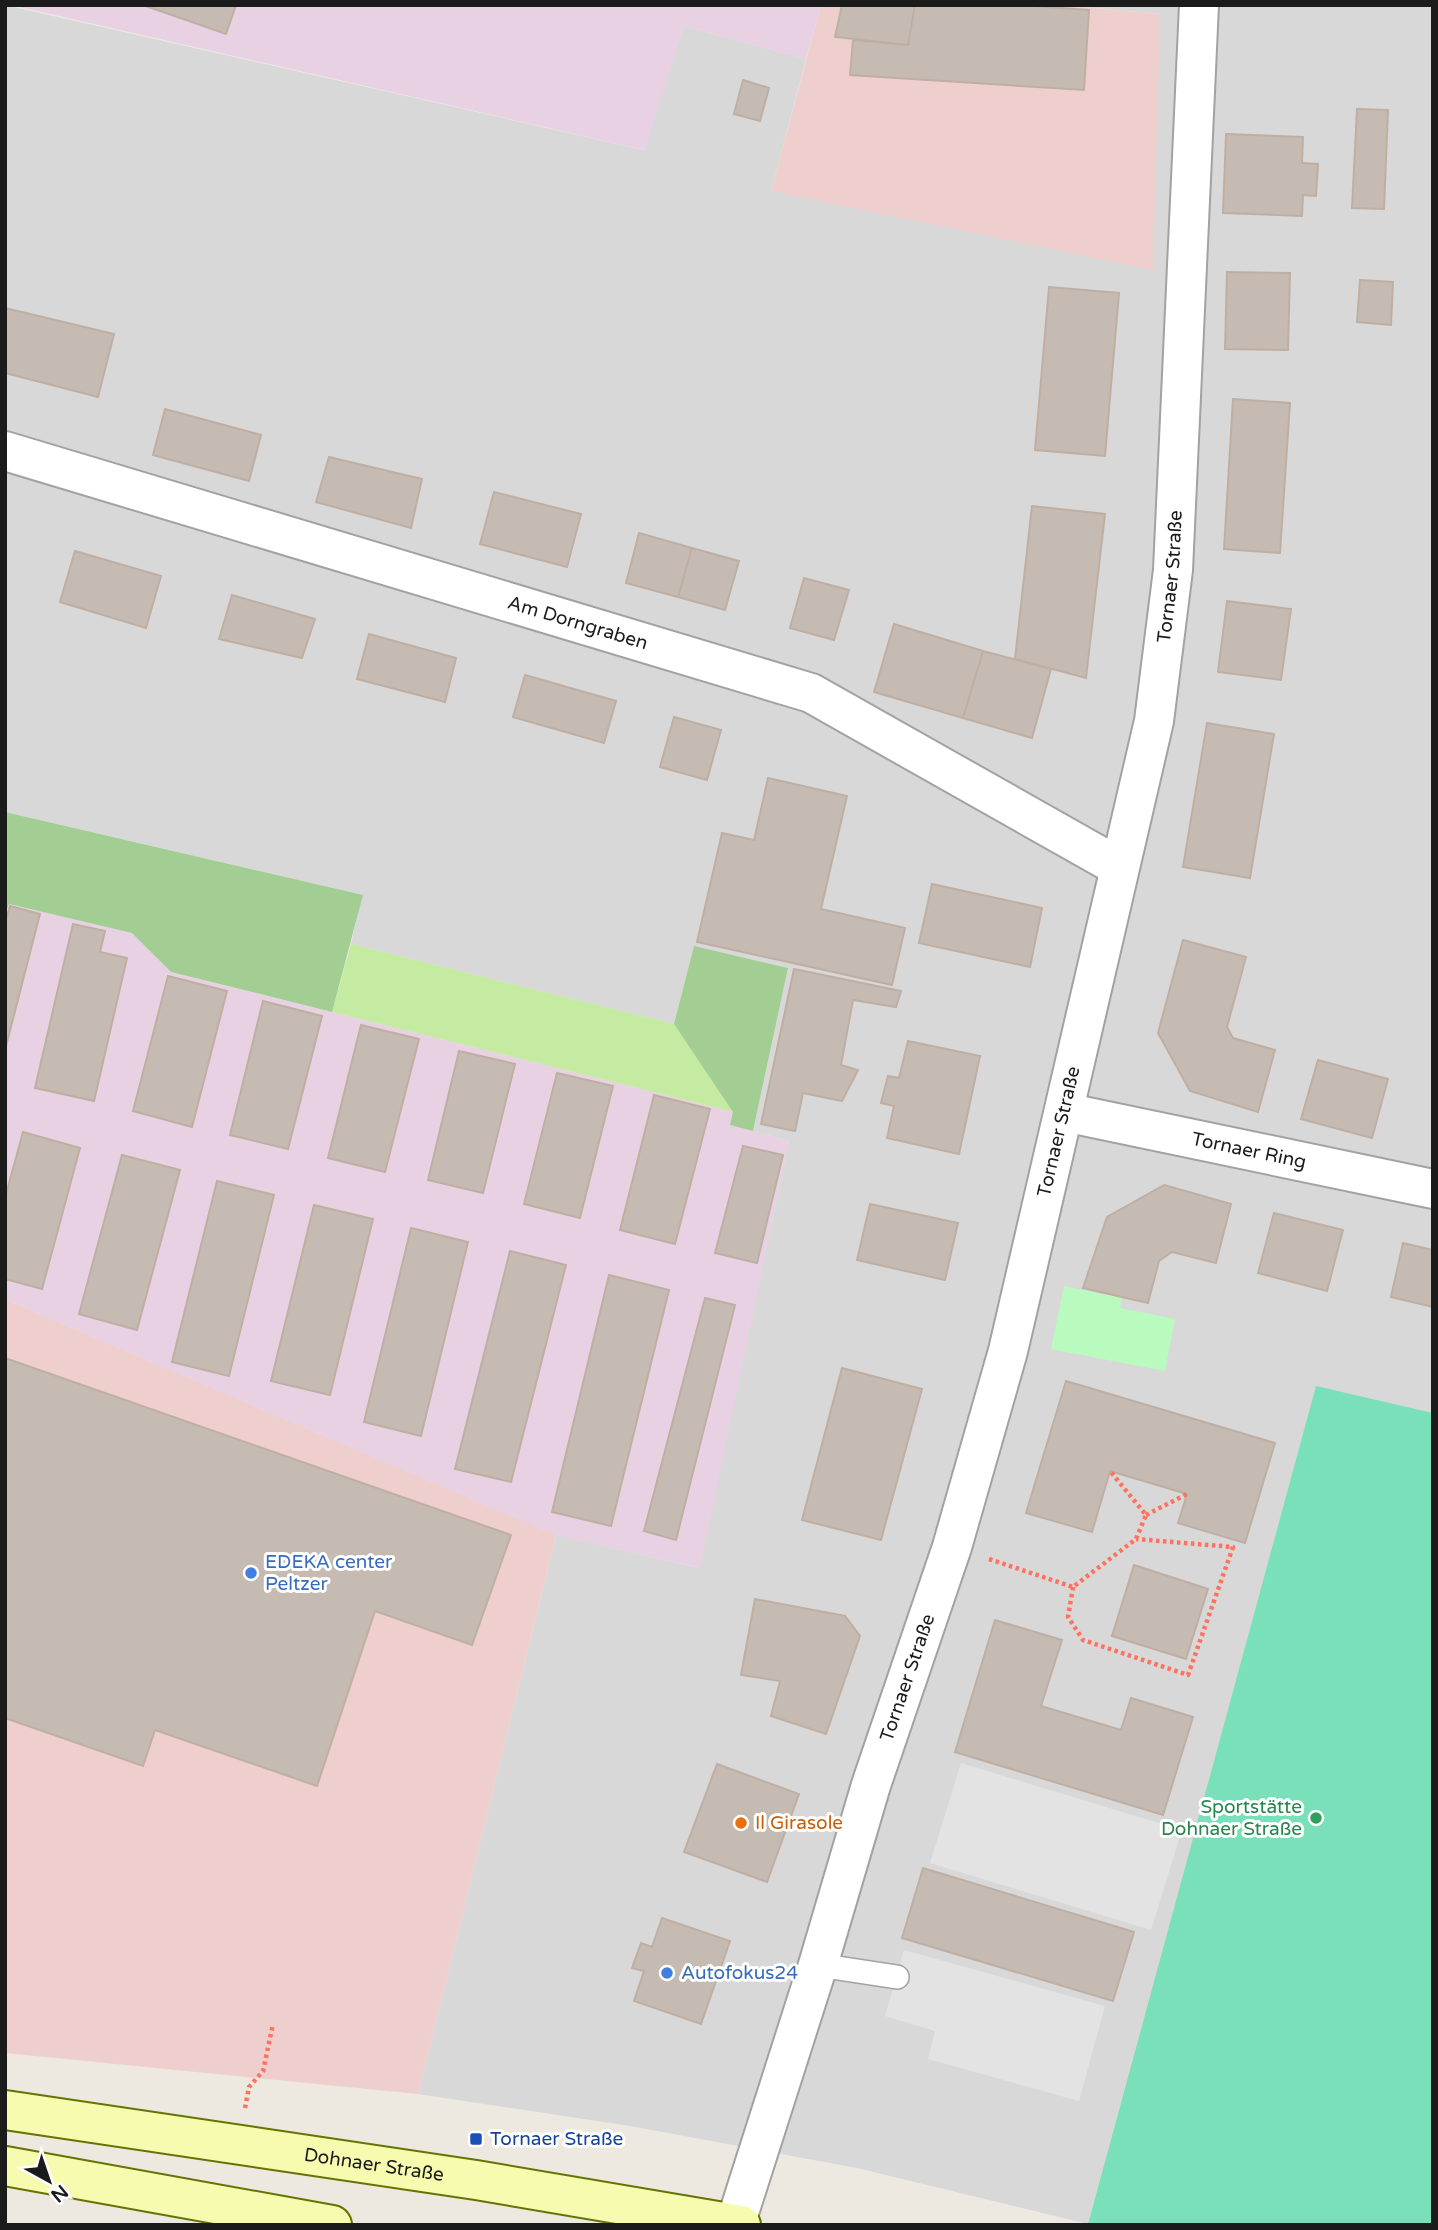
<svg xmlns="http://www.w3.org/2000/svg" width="1438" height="2230" font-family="'Varela Round',sans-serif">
<rect width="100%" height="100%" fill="#ede9e0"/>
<!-- residential -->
<path fill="#d9d8d8" d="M5,5L644,150L684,26L806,59L771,191L1160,14L1059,5H1433V1413L1316,1387L1088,2224L857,2168L630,2126L418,2094L556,1535L699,1568L789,1141L753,1131L788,968L694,947L674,1024L351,944L362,895L5,812Z"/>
<!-- commercial -->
<path fill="#efcfcd" d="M821,5H1059L1160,14L1153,270L771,191Z
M5,1299L556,1535L418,2094L5,2053Z"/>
<!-- industrial -->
<path fill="#e7d1e2" d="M11,5H821L806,59L684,26L645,150Z
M9,904L133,933L171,972L734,1112L731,1125L789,1141L700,1568L555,1535L5,1299V914Z"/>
<!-- grass -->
<path fill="#c5eaa2" d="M351,944L674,1024L734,1112L332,1012Z"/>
<!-- forest -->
<path fill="#a3ce93" d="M5,812L363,895L332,1012L171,972L132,933L9,904L5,914Z
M694,946L788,968L753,1131L730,1125L733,1112L674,1024Z"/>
<!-- park -->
<path fill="#b9fbbf" d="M1064,1286L1122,1298L1120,1308L1175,1319L1165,1371L1051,1349Z"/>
<!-- pitch -->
<path fill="#7ae0ba" d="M1316,1386L1433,1413V2225L1088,2224Z"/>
<!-- parking -->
<path fill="#e3e3e3" d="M961,1763L1182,1830L1151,1930L930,1863Z
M904,1950L1105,2006L1079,2101L928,2059L935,2031L885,2016Z"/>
<!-- building -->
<path fill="#c5bbb3" stroke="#bfafa2" stroke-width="2" d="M143,5H236L226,34Z
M842,5H915L908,45L835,37Z
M915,5H1021L1089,10L1084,90L850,75L853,40L908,45Z
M743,80L769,88L760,121L734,114Z
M1357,109L1388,110L1384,209L1352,208Z
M1226,134L1303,137L1302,163L1318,164L1316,196L1303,195L1302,216L1223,213Z
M1227,272L1290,273L1288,350L1225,349Z
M1360,280L1393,282L1391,325L1357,322Z
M1049,287L1119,293L1105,456L1035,450Z
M5,308L114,334L98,397L5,373Z
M1233,399L1290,403L1280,553L1224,549Z
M165,409L261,435L249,481L153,455Z
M329,457L422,479L411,528L316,502Z
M494,492L581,514L567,567L480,544Z
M1032,506L1105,514L1086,678L1015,659Z
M639,533L692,548L678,597L626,583Z
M692,548L739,561L725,610L678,597Z
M75,551L161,576L146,628L60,602Z
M804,578L849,590L834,640L790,628Z
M232,595L315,619L302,658L219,639Z
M1227,601L1291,609L1281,680L1218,672Z
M894,624L983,651L963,718L874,692Z
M369,634L456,658L445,702L357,679Z
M983,651L1051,669L1032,738L963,718Z
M525,675L616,701L604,743L513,717Z
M674,717L721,730L707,780L660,767Z
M1207,723L1274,734L1250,878L1183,867Z
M768,778L847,796L821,909L905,928L892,985L697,942L722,833L754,840Z
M932,884L1042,908L1030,967L919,943Z
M10,906L40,914L5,1050V923Z
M73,924L105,931L100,952L127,958L94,1101L35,1088Z
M1183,940L1246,957L1227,1027L1233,1038L1275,1050L1258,1112L1190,1091L1158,1033Z
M794,969L901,991L896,1007L853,1000L841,1065L858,1070L842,1101L803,1093L795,1131L761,1124Z
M168,976L227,991L192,1127L133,1111Z
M263,1001L322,1016L288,1149L230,1135Z
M361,1025L419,1039L385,1172L328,1158Z
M908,1041L980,1056L959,1154L887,1138L894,1106L881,1103L888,1076L899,1078Z
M459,1051L515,1064L483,1193L428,1180Z
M1318,1060L1388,1079L1372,1138L1301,1119Z
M557,1073L613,1086L580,1218L524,1204Z
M654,1095L710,1109L675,1244L620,1230Z
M23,1132L80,1148L42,1289L5,1279V1198Z
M743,1146L783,1155L757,1263L715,1253Z
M122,1155L180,1170L137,1330L79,1314Z
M217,1181L274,1195L229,1376L172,1362Z
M1164,1185L1231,1204L1216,1263L1172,1252L1159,1261L1148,1303L1083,1288L1107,1217Z
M870,1204L958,1223L945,1280L857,1260Z
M314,1205L373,1219L330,1395L271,1381Z
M1274,1213L1343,1230L1327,1291L1258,1273Z
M411,1228L468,1242L421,1436L364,1422Z
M1403,1243L1433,1250V1307L1391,1297Z
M510,1251L566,1265L511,1482L455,1469Z
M609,1275L669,1290L611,1526L552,1512Z
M705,1298L735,1305L676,1540L644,1531Z
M5,1358L511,1535L472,1645L375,1611L317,1786L155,1730L143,1766L5,1718Z
M842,1368L922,1389L881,1540L802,1520Z
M1066,1381L1275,1443L1245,1543L1178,1523L1187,1494L1110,1471L1092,1532L1026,1513Z
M1134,1565L1208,1589L1186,1659L1112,1636Z
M755,1599L845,1616L860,1636L826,1734L771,1716L780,1681L741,1675Z
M995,1620L1062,1640L1041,1706L1121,1730L1131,1698L1193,1717L1163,1815L955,1752Z
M717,1764L799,1794L767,1882L684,1852Z
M923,1868L1134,1932L1113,2001L902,1938Z
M662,1918L730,1941L701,2024L634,2001L644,1971L632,1968L641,1943L652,1947Z"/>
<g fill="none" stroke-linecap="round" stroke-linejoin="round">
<defs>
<path id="lane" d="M818,1965L897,1977"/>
<g id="street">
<path id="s1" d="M5,451L811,693L1119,867"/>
<path id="s2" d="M1064,1112L1433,1189"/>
<path id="s3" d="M735,2225L818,1965L871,1785L952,1547L1008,1351L1154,721L1173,570L1199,5"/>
</g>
<g id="secondary">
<path id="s4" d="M5,2110L476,2180L741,2225"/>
<path d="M5,2166L332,2225"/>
</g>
</defs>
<!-- lane casing -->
<use href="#lane" stroke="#a2a2a2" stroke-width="26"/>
<!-- street casing -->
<use href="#street" stroke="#a2a2a2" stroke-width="42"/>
<!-- secondary casing -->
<use href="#secondary" stroke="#657301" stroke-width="42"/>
<!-- path -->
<path stroke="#fe725f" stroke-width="4.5" stroke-dasharray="3.5 3.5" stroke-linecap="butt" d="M1146,1515L1187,1494
M989,1559L1073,1587L1136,1539L1146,1515L1110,1471
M1073,1587L1068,1617L1083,1640L1188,1675L1233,1547L1136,1539
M245,2108L249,2087L263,2071L273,2024"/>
<!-- lane -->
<use href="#lane" stroke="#fff" stroke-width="23"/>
<!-- street -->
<use href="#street" stroke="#fff" stroke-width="38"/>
<!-- secondary -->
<use href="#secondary" stroke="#f6fbaf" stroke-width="38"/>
</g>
<!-- markers -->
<g fill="#3f7fe0" stroke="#fff" stroke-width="2.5">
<circle cx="251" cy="1573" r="7"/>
<circle cx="667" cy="1973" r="7"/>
</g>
<circle fill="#2e9e5b" stroke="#fff" stroke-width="2.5" cx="1316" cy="1818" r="7"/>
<circle fill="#e8710a" stroke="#fff" stroke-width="2.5" cx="741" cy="1823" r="7"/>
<rect fill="#1a4fb4" stroke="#fff" stroke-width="2.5" x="469" y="2132" width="14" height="14" rx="3.5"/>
<g text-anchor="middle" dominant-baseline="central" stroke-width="6" stroke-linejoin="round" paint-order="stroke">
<!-- street labels -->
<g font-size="19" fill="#1b1b1b" stroke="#fff">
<text stroke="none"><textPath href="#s3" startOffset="1708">Tornaer Straße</textPath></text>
<text stroke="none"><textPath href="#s1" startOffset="598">Am Dorngraben</textPath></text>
<text stroke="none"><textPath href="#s3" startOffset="1141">Tornaer Straße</textPath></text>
<text stroke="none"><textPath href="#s2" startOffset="189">Tornaer Ring</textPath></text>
<text stroke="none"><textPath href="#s3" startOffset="574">Tornaer Straße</textPath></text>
<text stroke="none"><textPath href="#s4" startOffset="373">Dohnaer Straße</textPath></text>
</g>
<!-- shop labels -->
<g font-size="19" fill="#366cbe" stroke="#fff" text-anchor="start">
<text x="265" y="1562">EDEKA center<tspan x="265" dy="22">Peltzer</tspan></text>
<text x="681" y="1973">Autofokus24</text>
</g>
<!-- leisure labels -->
<g font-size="19" fill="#27864d" stroke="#fff" text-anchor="end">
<text x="1302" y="1807">Sportstätte<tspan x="1302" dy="22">Dohnaer Straße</tspan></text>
</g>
<!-- food labels -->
<g font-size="19" fill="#c56008" stroke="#fff" text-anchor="start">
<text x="755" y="1823">Il Girasole</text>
</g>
<!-- transit labels -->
<g font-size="19" fill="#164399" stroke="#fff" text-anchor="start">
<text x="490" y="2139">Tornaer Straße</text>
</g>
</g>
<!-- border -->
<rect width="1438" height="2230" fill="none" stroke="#1b1b1b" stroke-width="14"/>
<!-- north arrow -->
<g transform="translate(49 2181) rotate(140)" stroke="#ffffff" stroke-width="5" paint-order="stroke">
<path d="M0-5L12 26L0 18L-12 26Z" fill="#1b1b1b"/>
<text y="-10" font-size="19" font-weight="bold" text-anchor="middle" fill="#1b1b1b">N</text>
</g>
</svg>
